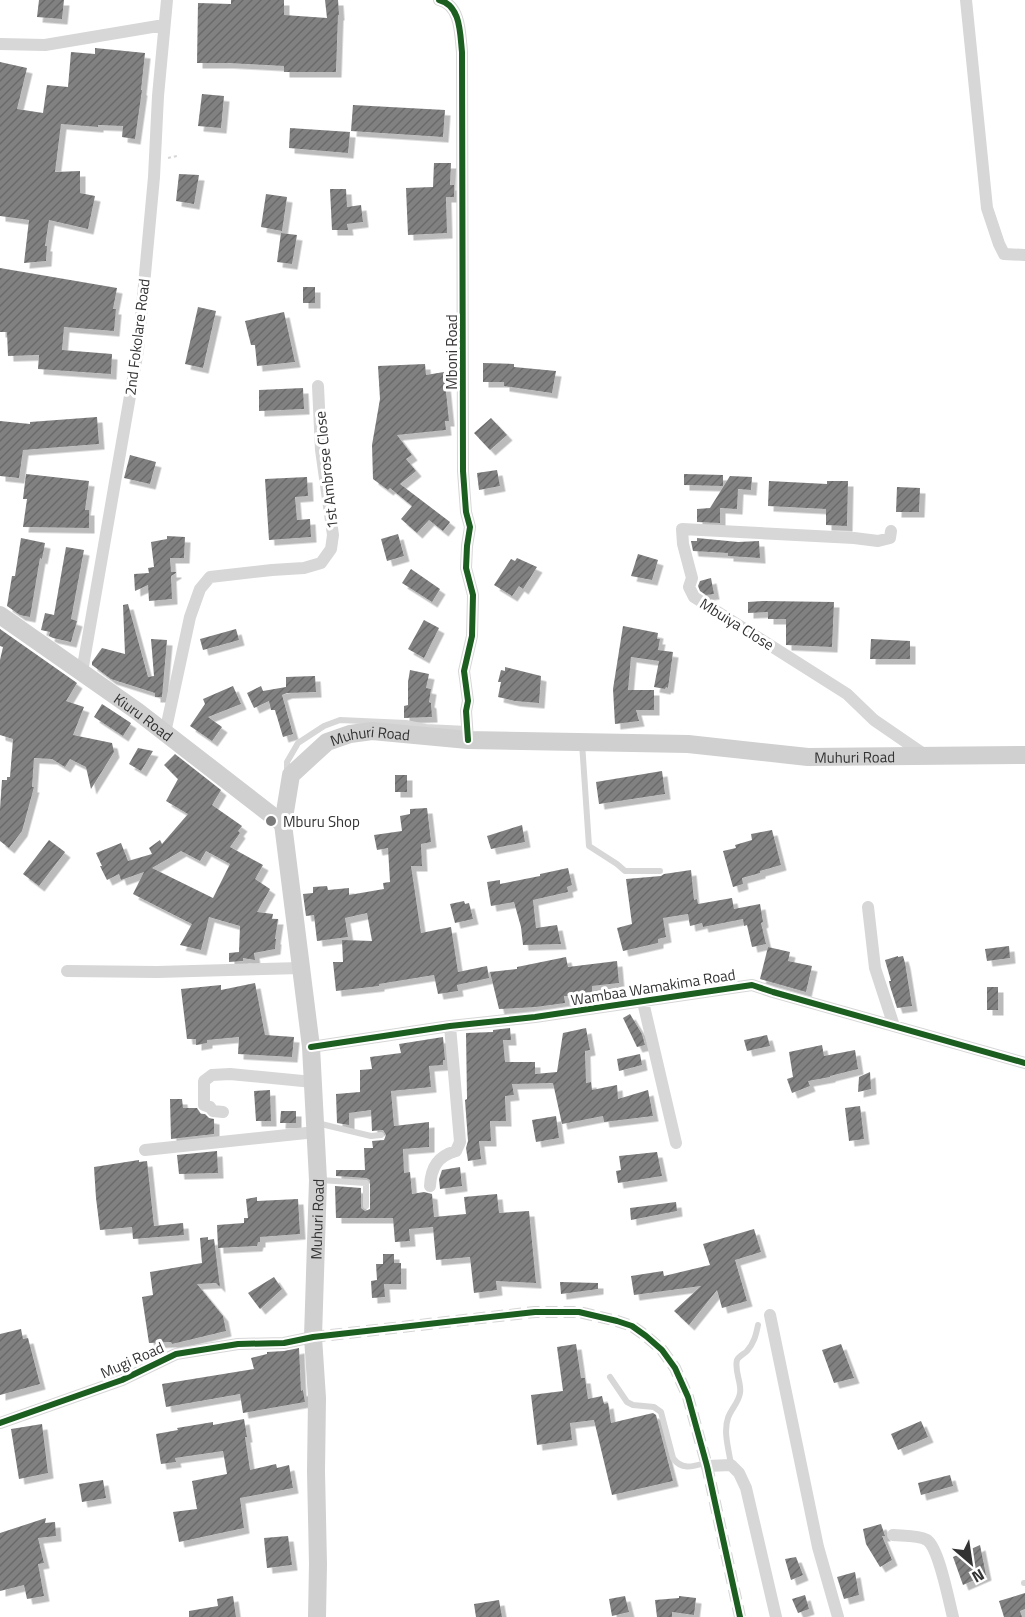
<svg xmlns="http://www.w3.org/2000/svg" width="1025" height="1617" font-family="'Titillium Web',sans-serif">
<defs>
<pattern id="building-hatch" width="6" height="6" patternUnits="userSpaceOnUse" patternTransform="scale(1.5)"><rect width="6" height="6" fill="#818181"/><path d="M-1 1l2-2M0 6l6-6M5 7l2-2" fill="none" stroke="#6a6a6a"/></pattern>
<filter id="shadow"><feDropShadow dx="5.5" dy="5.5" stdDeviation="0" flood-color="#0004"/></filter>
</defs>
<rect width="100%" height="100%" fill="#fff"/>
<!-- building -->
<path fill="url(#building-hatch)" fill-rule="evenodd" filter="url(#shadow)" d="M39,0H64L62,19L37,17Z
M231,0H284V15L327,18L325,0H338L339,15H338L336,72H284V66L228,63H197L198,3L231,4Z
M95,48L145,53L141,90H142L135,139L122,137L123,126L98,125V127L61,124L55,172L80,171V193L95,196L88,229L49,220L45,246H47L46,261L24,263L29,220L0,216V62L27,68L17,109L43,113L47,85L68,87L71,52L95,54Z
M202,94L224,96L221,128L198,126Z
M353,105L445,110L443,137L351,131Z
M290,128L350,132L348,153L289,148Z
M434,163H451L450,185H454V197H446L447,233L408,235L406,188L433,187Z
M179,174L199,175L194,204L176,201Z
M330,189H346L347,207L361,205L363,222L347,224L348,230H332Z
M266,194L287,197L282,231L261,227Z
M281,233L297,235L292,264L277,262Z
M0,268L117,288L113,309H116L114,331L64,327L62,350L112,354L111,374L38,369L39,355L8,356L7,332H0Z
M303,287H315V303H303Z
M198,307L216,311L203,368L185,364Z
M284,312L295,362L257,366L255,345H251L245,321Z
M483,363L514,364V367L556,371L552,393L504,386V382H483Z
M425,364L426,375L444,372L449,421H445L446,430L397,435L412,455L406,459L416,471L400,484L450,522L443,531L429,520L417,533L401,519L412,506L390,488L388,490L373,479L372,445L380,399L378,366Z
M303,388L304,409L259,411V390Z
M97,417L99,444L23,450L19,478L0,476V421L30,424V422Z
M491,418L507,435L490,450L474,433Z
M130,455L156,462L150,484L124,478Z
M497,470L500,486L479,490L477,473Z
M26,474L89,481L85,510H89V528L23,527L27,499H23Z
M684,474L723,475V486L684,485Z
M730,476L752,477L751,490L738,489L737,509L720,508V523L697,522V509L710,508Z
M307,477L308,496L295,497L297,520L310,519L311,537L269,540L265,479Z
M769,481L827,484V481H848L847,526L826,525V509L768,506Z
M897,487L920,488L919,512H896Z
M398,534L404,556L387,561L381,539Z
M167,536L185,537L184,558H170L171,572H176V573L171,576L172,599L149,601L148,585L135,591L134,574L149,573L148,568L154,567L151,542L167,539Z
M21,538L45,543L42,559L40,558L30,617L20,615L7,606L12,576H15Z
M697,538L738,542L759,541L760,558L728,556V553L693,551L691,541H697Z
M66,547L84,550L71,619L77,621L71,642L53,638L49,636L50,632L41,630L45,613L54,615Z
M638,554L658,560L652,580L631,576Z
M517,558L537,567L523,589L519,586L512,596L494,585L511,559L515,561Z
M411,569L440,589L432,602L402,583Z
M711,578L714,594L706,595L700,591L698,586L700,581Z
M763,601L834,602L832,647L786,645V619H768V612L748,613V602Z
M128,604L148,677L154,676L151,639L167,640L162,697H155V693L111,679L92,665V662L102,648L125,654L123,605Z
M424,620L439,628L424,658L408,649Z
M623,626L658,633L657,639H660L658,650L673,652L668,688L666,687L665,689L654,687L659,661L631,657L628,690H654V710H636L639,721L615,724L613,689Z
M0,629L77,683L66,701L84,707L73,735L112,743L114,752L91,789L86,767L70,759L65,767L52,759L34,758L32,787H34L22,831L9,848L0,841V809L2,780H7V777H10L13,739L0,735V660L3,647L0,646Z
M236,629L239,640L203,650L200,639Z
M871,639L910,641V659H870Z
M505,667L541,676L539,703L515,701L498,697L501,682H498L501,670L505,671Z
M410,670L429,674L426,688L431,689L429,702L431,703L432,717L404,718V706L408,705V682Z
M315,676L316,692L287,693L282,695L293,734L283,737L275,710H271L269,701L254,708L247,693L261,686L263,691L286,687V677Z
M233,686L241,704L208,717L222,727L212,741L190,726L205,704L203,699Z
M102,704L131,723L123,736L94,717Z
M138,748L153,751L141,771L129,764Z
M175,754L221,790L212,805L242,826L238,831L240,833L230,847L263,865L255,879L270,889L257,912L273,914L272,919H278L275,939H276L275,949L254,953L255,960L243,958V961L229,962V953L239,952L240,926L209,917L201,950L180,945L192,924L133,894L144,872L121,880L119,874L107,880L100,866H102L96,853L121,843L128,861L152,854L149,848L160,840L162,844L188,814L166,801L178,779L164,765ZM181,851L200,861L206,851L230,864L213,898L152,868Z
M662,771L665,794L599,804L596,782Z
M395,775H407V792H395Z
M427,808L431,842L421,844L422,866H411L421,933L451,927L458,972L487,966L489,978L457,985L458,991L438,994L434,975L379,984V986L336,991L333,962H343L342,940L372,941L367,913L345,918L348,937L317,941L314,915L306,916L303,894L313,893V887L327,886L328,890L349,888V895L384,889L383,883L390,882L388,848L377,850L374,835L402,831L400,816L410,814V809Z
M522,825L525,842L491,849L487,836Z
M772,830L781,865L760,871V873L742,878L743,884L733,887L723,851L736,848L735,845L752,840L751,834Z
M49,840L65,852L39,886L23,874Z
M568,868L572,885L567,887L568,892L533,900L536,928L557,925L561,944L523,945L521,927L514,902L491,906L487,882L500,880V884L540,876V874Z
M691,870L694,900L697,899L698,904L732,898L734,909L760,904L763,922L761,923L766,944L752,947L747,925L744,926L743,919L703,927L702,923L690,926L688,914L663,918L666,937L658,939V943L623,951L617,928L632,924L626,879L661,876L664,874Z
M464,901L465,904L469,903L473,919L455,923L450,904Z
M1009,946L1010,958L987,961L985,949Z
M768,947L790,952L788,961L812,966L806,992L760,979Z
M898,956V957L903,956L905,963L912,1006L897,1008L890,986L889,981H891L885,960Z
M566,957L568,967L617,961L619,983L592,986V996H564L565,1003L536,1007L499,1009L490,972L517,969V967Z
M255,983L265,1035L294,1037L292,1057L238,1054L239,1037L207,1040V1043L196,1045V1039H187L181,989L221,985V990Z
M987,987H998V1010H987Z
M630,1014L642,1034L645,1045L637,1047L623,1018Z
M510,1028L511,1040H503L505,1062H535V1074L557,1072L563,1033L586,1028L590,1050L585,1051L586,1083L591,1082L592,1090L617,1085L618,1099L648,1090L653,1116L604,1122L603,1116L562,1124L553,1083L512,1084L514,1095L505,1096L506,1121H490L491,1141H479L481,1159L468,1161L466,1148L468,1141L465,1100L467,1099V1098L466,1033L493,1032V1030Z
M767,1035L770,1046L747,1051L744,1040Z
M443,1037L445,1060H443V1065L429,1066L431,1087L391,1091L394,1126L429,1122V1147L403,1149L404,1173L410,1172L412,1194L424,1192L432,1194L434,1217L466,1214L464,1197L497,1194L499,1213L529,1211L536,1283L496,1281L497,1290L474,1293L470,1257L436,1260L433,1227L409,1229L410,1241L395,1242L393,1218H336L335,1186L361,1188V1208L365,1211L370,1209V1180L366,1178L336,1176V1170H365L364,1148H373L372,1141L384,1140L386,1135L383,1130L372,1131L371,1110L349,1113V1125L337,1123L336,1094L360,1092V1070L372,1069L370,1057L401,1053L399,1044Z
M822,1045L824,1056L855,1050L858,1069L830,1076V1077L808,1081L810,1086L792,1093L787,1079L793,1077L789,1052Z
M640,1054L642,1065L619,1071L617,1059Z
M870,1072L871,1089L858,1092L859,1077Z
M270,1090L271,1121H256L254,1091Z
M170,1099H182L183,1108H197L201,1114H205L209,1118L214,1119V1134L171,1139Z
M860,1106L864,1139L849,1141L845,1108Z
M281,1111H296V1123H280Z
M556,1116L559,1138L536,1142L532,1120Z
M217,1151L218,1173L179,1174L177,1155Z
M657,1152L662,1176L618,1183L616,1171L621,1170L619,1156Z
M139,1160V1162L147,1161L154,1226L183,1223L184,1235L133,1239L132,1227L100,1230L96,1198L94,1167Z
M460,1167L462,1186L440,1189L439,1179L442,1170Z
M257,1197V1201L298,1199L300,1234L260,1237V1242H258L257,1246L218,1248L217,1225L244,1223V1218H248L246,1199Z
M676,1202L677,1211L631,1220L630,1208Z
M754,1229L761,1252L735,1260L747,1301L722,1308L717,1290L689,1325L674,1311L701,1286L634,1295L631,1276L663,1271L664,1276L710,1265L703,1244Z
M208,1237V1240L214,1239L220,1287L216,1283L197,1284L223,1316L226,1331L172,1344L171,1342L149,1343L142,1297L153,1295L150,1272L202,1263L200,1238Z
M383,1254H394V1263H401V1284H384L385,1297L372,1298L371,1281L377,1280L376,1264H383Z
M274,1277L282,1289L260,1309L248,1293Z
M560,1282L598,1283V1289L561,1294Z
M21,1329L23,1339L28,1338L40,1384L0,1395V1334Z
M576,1344L581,1378H585L588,1399L602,1396L604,1404L608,1403L611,1423L653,1413L656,1415L673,1481L612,1495L594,1420L570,1423L572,1440L537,1445L531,1395L563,1391L557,1347Z
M841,1344L854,1378L834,1383L822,1350Z
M299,1348L301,1391L303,1390L305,1402L243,1413L240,1394L166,1407L162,1384L254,1369L251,1358L267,1354V1352L284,1351Z
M244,1419L247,1437H245L250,1470L276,1464L277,1468L289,1465L293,1488L240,1498L244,1528L179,1542L173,1512L197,1509L192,1481L227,1474L223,1451L175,1458L176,1462L161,1464L156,1434L178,1430L177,1428L213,1422V1425Z
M921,1421L928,1437L898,1450L891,1434Z
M42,1424L48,1473L19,1479L11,1429Z
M950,1475L953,1486L921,1495L918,1483Z
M103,1480L106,1498L82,1502L79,1484Z
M46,1518L45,1523L55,1522L56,1536L38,1538L44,1563L38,1564L44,1596L27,1599L24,1585L0,1591V1533Z
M881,1524L885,1536H882L892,1560L880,1567L866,1544L863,1529Z
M288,1536L292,1565L267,1568L264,1538Z
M980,1545L986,1575L963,1585L953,1557Z
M796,1557L803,1575L791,1580L785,1559Z
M855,1572L859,1595L844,1599L837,1577Z
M1025,1593V1609L1020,1611L1022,1617H1004L999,1601Z
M805,1595L809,1609L798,1613L792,1599Z
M233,1596L236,1617H189V1611L218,1606L217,1599Z
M625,1596L629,1612L612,1616L609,1599Z
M679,1596L696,1598L694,1615L672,1612V1617H657L655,1600L679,1598Z
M499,1600L502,1617H476L474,1604Z"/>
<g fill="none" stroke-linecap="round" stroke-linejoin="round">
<!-- street-tunnel -->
<path stroke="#d6d6d6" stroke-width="12" stroke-dasharray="12 6" stroke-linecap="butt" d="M313,1337L535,1312H579L617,1321L632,1326L646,1336L662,1350L675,1368L688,1397L707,1466L740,1617"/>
<!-- path -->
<path stroke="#d6d6d6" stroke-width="2" stroke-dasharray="3 3" stroke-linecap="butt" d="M168,158L177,156"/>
<!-- lane -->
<path stroke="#d7d7d7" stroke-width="6" d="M582,743L589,846L617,864L625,871H660
M287,774V762L298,743L324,726L340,720L406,723L426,727L467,729
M317,1123L371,1136L381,1135
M320,1180L366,1183V1206
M610,1377L627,1402L633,1405L654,1407L661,1412L673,1458C681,1470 692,1467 705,1463
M731,1465C729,1450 723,1432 728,1418C731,1409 739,1402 740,1393C742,1383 734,1371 737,1360C739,1356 744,1354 747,1351C754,1343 756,1335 758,1325
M1024,1583H1025"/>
<!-- street -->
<path stroke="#d7d7d7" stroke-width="12" d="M439,0C461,5 460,34 462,52L463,471L466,512L470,527L467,546L466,568L473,595L472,636L464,671L468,701L466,711L468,740
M966,0L987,208L999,244L1004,254L1025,255
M0,44L45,45L164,25
M891,531L890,538L878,541L854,538L682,529L683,544L692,578L689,587L694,597L847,694L874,720L925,755
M82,672L138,350L154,177L158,96L167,0
M165,733L190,617L200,589L210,577L272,570L304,568L321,563L331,549L333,535L321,450L318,386
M868,907L875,968L894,1026
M67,971L157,972L301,968
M643,1002L676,1143
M311,1047L450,1026L535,1017L752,985L773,992L1025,1063
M223,1112L213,1111L210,1107L204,1105V1081L212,1075L230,1074L313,1082
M145,1150L316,1132
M430,1186C431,1167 438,1156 456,1151L460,1142L450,1026
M770,1315L818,1547L838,1617
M0,1423L122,1380L176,1354L238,1344L284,1343L313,1337
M707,1466L731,1465L739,1473L746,1488L776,1617
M893,1535C903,1536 918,1535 927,1540C939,1548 949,1602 953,1617"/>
<!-- secondary -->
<g stroke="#d0d0d0" stroke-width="18">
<path id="s1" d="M0,615L137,711L283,824"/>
<path id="s2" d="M317,1617L318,1564L316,1471L317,1398L313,1337L318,1180L311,1047L283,824L291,775L327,742L350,734L372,731L468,740L688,744L808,757L1025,755"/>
</g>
<defs>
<path id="cycleway" d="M439,0C461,5 460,34 462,52L463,471L466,512L470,527L467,546L466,568L473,595L472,636L464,671L468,701L466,711L468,740
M311,1047L450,1026L535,1017L752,985L773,992L1025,1063
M0,1423L122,1380L176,1354L238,1344L284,1343L313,1337L535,1312H579L617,1321L632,1326L646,1336L662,1350L675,1368L688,1397L707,1466L740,1617"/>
</defs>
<!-- cycleway casing -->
<use href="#cycleway" stroke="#fff" stroke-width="10"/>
<!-- cycleway -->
<use href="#cycleway" stroke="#1b5e20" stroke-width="6"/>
</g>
<!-- markers -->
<circle fill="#7a7a7a" stroke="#fff" stroke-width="2" cx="271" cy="821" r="6"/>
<g text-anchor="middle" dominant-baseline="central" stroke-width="6" stroke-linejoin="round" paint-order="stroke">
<!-- street labels -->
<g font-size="15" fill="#333" stroke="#fff">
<text transform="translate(137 337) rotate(-83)">2nd Fokolare Road</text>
<text transform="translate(451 352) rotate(-90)">Mboni Road</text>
<text transform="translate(326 470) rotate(-96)">1st Ambrose Close</text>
<text transform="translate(737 624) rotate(32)">Mbuiya Close</text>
<text stroke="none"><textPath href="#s1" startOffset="176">Kiuru Road</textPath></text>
<text stroke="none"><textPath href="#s2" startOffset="938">Muhuri Road</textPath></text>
<text stroke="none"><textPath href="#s2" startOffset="1424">Muhuri Road</textPath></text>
<text transform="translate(653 987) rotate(-9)">Wambaa Wamakima Road</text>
<text stroke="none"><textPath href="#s2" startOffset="398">Muhuri Road</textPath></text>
<text transform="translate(132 1360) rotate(-24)">Mugi Road</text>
</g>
<!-- poi labels -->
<g font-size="15" fill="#333" stroke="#fff" text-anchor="start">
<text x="283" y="821">Mburu Shop</text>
</g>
</g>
<!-- north arrow -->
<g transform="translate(971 1563) rotate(151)" stroke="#ffffff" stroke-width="4.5" paint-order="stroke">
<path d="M0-4.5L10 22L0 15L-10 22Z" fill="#333333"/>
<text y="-9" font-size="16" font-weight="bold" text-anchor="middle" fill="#333333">N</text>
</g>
</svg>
